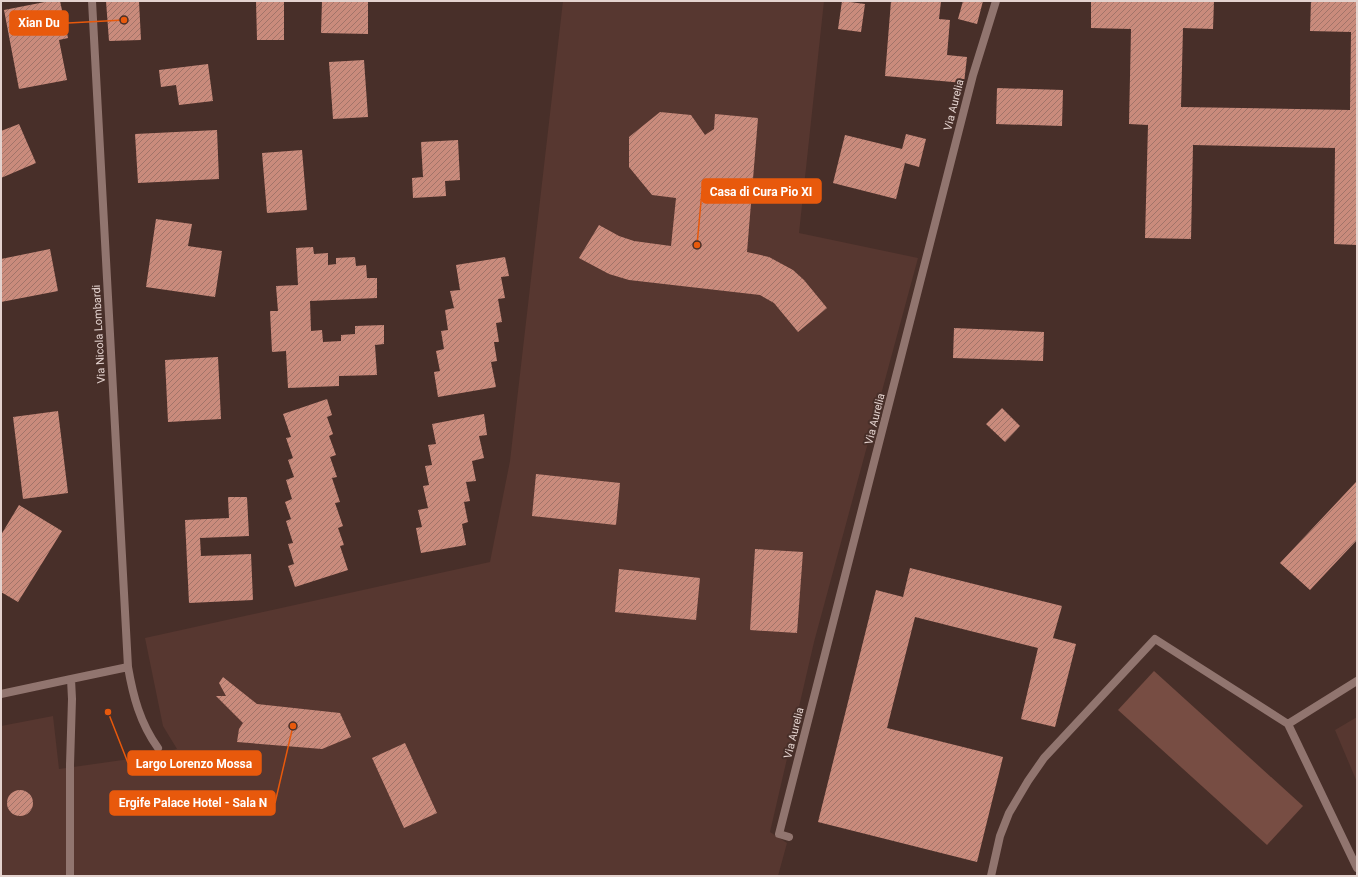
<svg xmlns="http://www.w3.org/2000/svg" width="1358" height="877" font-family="Roboto,sans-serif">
<defs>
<pattern id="building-hatch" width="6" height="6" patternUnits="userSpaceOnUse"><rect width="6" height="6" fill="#c98b7c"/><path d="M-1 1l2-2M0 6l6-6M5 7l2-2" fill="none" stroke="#a17469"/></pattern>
</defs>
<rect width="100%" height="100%" fill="#482f29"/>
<!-- built -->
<path fill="#573730" d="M563,1H824L799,233L918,258L814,642L770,832L787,843L778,876H1V726L53,716L59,769L144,757L177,749L163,726L145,638L490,562L510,461Z
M1357,717V782L1335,730Z"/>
<!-- grass -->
<path fill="#774d43" d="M1154,671L1303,806L1267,845L1118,710Z"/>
<!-- building -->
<path fill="url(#building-hatch)" d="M50,1H60L68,38L59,40L67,80L19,89L4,10Z
M106,1H139L141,40L109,41Z
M256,1H284V40H257Z
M322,1H368V34L321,33Z
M842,1L865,4L861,32L838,29Z
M891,1H941L939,19L950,20L947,55L967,57L964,83L885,76Z
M963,1H983L977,24L958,19Z
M1091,1H1214L1213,29L1183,28L1181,107L1350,110L1351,32L1310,31L1311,1H1357V245L1334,244L1335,148L1193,145L1191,239L1145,238L1148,125L1129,124L1131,29L1091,28Z
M364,60L368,117L333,119L329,62Z
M208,64L213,101L179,105L176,85L161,87L159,70Z
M997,88L1063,90L1062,126L996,124Z
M660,112L691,115L705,135L714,129L715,114L758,118L747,252L769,257L793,270L804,280L827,308L798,332L774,303L760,295L629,280L609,274L579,258L599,225L619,236L634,241L671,246L676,198L652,195L629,167V137Z
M19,124L36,163L1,178V131Z
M217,130L219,179L138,183L135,134Z
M906,134L926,139L919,167L905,163L896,199L833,183L845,135L902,149Z
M458,140L460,180L445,181L446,196L413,198L412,178L423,177L421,142Z
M302,150L307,210L267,213L262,153Z
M156,219L192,224L188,246L222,251L215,297L146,287Z
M313,247L314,254L328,253V265L336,264V258L355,257L356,266L366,265L367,278H377V298L310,301L311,331L322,330L323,342L341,341V335L355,334V326L384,325V344L375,345L377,375L339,376V386L288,388L286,351L272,352L270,311H278L276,286L298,285L296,248Z
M50,249L58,291L1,302V259Z
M505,257L509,276L501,277L505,298L498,299L502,322L496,323L499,342H494L497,361L491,362L496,387L438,397L434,372L440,371L436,351L444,349L441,331L448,330L445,310L454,308L450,291L460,290L456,265Z
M954,328L1044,332L1043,361L953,358Z
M218,357L221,419L168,422L165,360Z
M327,399L332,415L327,417L333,434L329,436L336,455L330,457L337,477L332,478L340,502L335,503L343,526L338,528L344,545L340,546L348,570L295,587L288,566L294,564L288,544L293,543L286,521L291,519L285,502L292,499L286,480L294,477L288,460L293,458L286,438L291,437L283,414Z
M1002,408L1020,426L1005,442L986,424Z
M58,411L68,493L23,499L13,417Z
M484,414L487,435L479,436L484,458L472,461L476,481L466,482L470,501L464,502L468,522L462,524L466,545L421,553L416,528L422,527L418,510L428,508L423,486L429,485L425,466L432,465L428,445L436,444L432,424Z
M536,474L620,483L616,525L532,516Z
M1357,481V540L1310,590L1280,563Z
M228,497H247L249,536L200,538L201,556L251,554L253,600L189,603L185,520L229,518Z
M19,505L62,531L18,602L1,592V535Z
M755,549L803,552L797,633L750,630Z
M910,568L1062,606L1053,638L1076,644L1055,727L1021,719L1038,648L915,617L887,728L1003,757L977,862L818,822L876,590L903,597Z
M619,569L700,578L696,620L615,612Z
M223,677L257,704L340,713L351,737L322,749L237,742L239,729L243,723L216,696H226L219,683Z
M405,743L437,813L404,828L372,758Z
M7 803a13 13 0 1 1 26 0a13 13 0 1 1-26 0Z"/>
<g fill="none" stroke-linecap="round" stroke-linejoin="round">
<!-- service -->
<path stroke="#91756f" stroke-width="8" d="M1357,681L1288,724L1357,868
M789,837L779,834L973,75L996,1
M70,876V765
M991,876L1000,836L1009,813L1028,781L1044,758L1155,639L1288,724"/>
<!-- minor -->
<path stroke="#91756f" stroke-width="8" d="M92,1L128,667
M1,694L71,679
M70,765L72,699L71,679L128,667C133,696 140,723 158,748"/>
</g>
<g text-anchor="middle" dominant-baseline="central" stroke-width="4" stroke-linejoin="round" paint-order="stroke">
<!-- street labels -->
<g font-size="11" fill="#e4d3cf" stroke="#482f29">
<text transform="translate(954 105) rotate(-76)">Via Aurelia</text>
<text transform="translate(99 334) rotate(-93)">Via Nicola Lombardi</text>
<text transform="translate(875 419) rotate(-76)">Via Aurelia</text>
<text transform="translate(794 733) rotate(-76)">Via Aurelia</text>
</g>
</g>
<!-- callouts -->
<path fill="none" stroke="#e8590c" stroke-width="1.5" d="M124 20L68 23M697 245L702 191M108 712L128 763M293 726L275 803"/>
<g fill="#e8590c" stroke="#482f29" stroke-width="1.5">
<circle cx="124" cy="20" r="4"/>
<circle cx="697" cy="245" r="4"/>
<circle cx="108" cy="712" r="4"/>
<circle cx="293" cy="726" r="4"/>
</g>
<g fill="#e8590c" stroke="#e8590c" stroke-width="1.5">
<rect x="10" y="11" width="58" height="24" rx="4"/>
<rect x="702" y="179" width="119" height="24" rx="4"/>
<rect x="128" y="751" width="133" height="24" rx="4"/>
<rect x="110" y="791" width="165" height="24" rx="4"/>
</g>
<g font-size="12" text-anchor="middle" font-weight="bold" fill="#fff">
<text x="39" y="27">Xian Du</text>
<text x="761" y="196">Casa di Cura Pio XI</text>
<text x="194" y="768">Largo Lorenzo Mossa</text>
<text x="193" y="807">Ergife Palace Hotel - Sala N</text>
</g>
<!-- border -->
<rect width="1358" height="877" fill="none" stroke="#e4d3cf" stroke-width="4"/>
</svg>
